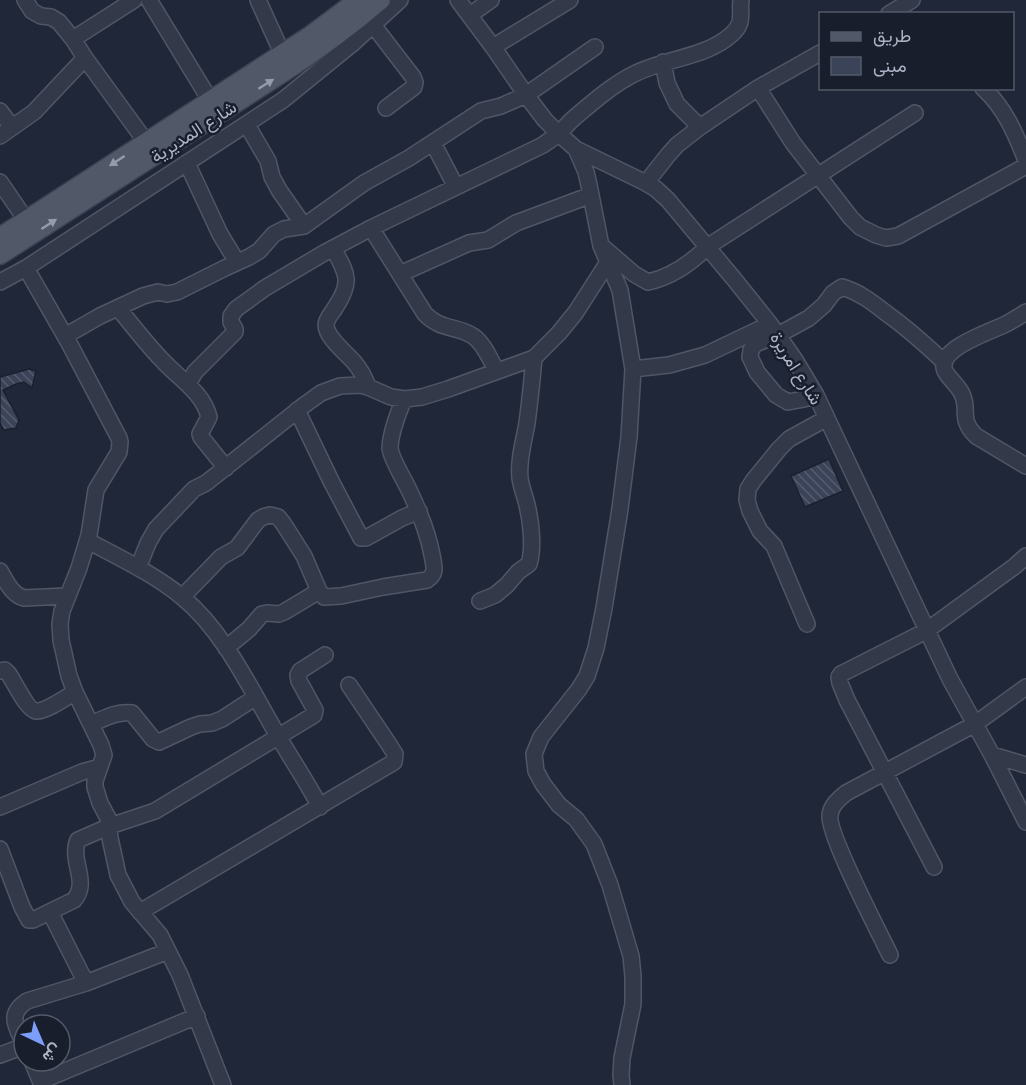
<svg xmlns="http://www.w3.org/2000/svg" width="1026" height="1085" font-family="'Golos Text',Vazirmatn,sans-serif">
<defs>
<pattern id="building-back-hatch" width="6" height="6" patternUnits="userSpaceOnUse" patternTransform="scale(1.5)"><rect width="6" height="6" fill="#3b4358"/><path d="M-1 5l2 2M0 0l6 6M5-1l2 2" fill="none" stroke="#555c6e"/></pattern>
</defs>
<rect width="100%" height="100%" fill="#202738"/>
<!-- building -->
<path fill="url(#building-back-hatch)" stroke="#1b202e" stroke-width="1.5" d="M29,369L36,371L32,388L24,382L16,384L3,390L19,420L16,428L4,430L0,423V377Z
M829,459L843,491L805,507L791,476Z"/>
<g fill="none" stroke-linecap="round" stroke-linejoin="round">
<defs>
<path id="minor" d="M25,0L32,11L41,16L51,17L59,22L73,39L85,58L146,142
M149,0L216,110
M258,0L282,53
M458,0L493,47L526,95L545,120L559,134L576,149L646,183L656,189L668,200L734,279L770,324L795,360L816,395L950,679L992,755L1026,822
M889,14L912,0
M470,15L491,0
M373,25L413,77L415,82L414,87L386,108
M73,39L134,0
M493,47L570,0
M663,62L667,83L677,104L700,127
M758,88L793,143L851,218L860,227L876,235L886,238L898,236L1026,166
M983,88C1005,108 1015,133 1026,160
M0,111L12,127
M247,125L268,161L272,177L279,190L304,226
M0,136L34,112L85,58
M433,143L456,187
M576,149L586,172L589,185L601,246L620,290L633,369L629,437L620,509L604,608L596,648L587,676L579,689L541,737L534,754L536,771L543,784L559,805L576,819L594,844L610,885L631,956L633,976V1004L622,1058L621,1075L622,1085
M187,163L220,234L237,262
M0,182L26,220
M646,183L668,155L677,145L700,127L758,88L820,53
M371,228L425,314C442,331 456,325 473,336C484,343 490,360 497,371
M333,248C347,274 353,281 335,308C332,313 326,319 326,325C326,337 346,353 354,362C360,369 365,378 368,387
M604,248L634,274L648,282C671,277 690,264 707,247L915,113
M26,268L69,343L119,438L120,442L119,452L96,490L89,535L79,568L62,611L60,624L61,640L69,676L75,692L101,745L104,755L95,781V787L100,803L108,818L110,838L118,875L132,902L160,935L180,975L223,1085
M400,274L469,243L488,240L516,223L591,195
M0,282L26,268L283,100L352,44L400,0
M118,308C133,326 148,346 164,362C180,379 203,393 209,417L200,434L201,437L226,468
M1026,312C1020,316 1013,320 1006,324C992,331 935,349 945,371C949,379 958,385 962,394C970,410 958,418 976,436L1026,466
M65,336L100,316L143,296L158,292L167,294L177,292L225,268L249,257L259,251L274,234L284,229L304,226L364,183L409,158L481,111L501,106L526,95L595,47
M633,369L669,365L705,355L770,324
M188,384L195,372L235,332V329L231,322V316L236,309L265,288L324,253L371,228L543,145C548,141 554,138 558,134C564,129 568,123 574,118C593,102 612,85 634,74C665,58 706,58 732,34C745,22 739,14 741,0
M816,395L804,399L788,402L776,395L757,372L750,357L751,350L755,344L778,335L809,318L824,305L833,293L842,287C859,292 872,302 886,313C907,328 926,345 944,362
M297,410L331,481L361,538H366L402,518L419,511
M88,541C120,558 154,574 182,597C224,631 251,690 278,736C292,760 307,782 320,807
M138,568L148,543L156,529L194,489L206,483L303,406L321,393L340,386L360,385L368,387L391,397L405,399L422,397L448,389L534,358L559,333L576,312L608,262
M0,571C6,581 12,595 24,598L66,596
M182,597L221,557L237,548L258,520L263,517L270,515L278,517L283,523L304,556L319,591L324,597L341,596L383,587L427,580C437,574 434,566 432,555C428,532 419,511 409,490C404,479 391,459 390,448C390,436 399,408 405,399
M480,601L495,595L507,585L518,572L529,564C534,548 531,521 527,505C525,496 521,487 520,478C518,460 524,441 527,423C530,401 532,380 534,358
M807,624L774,546L760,531L750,511L747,500L748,489L753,481L779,449L789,439L827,418
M226,648L249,629L262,614L267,613L279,614L284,612L319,591
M0,671L5,670L8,673C14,681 27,710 36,711C45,712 67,697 75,692
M91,724C105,718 117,711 132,713L153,739L159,742L191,727L200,724L212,723L222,719L256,697
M992,755L1026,765
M0,807L82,772L100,767
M0,849L22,907L29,920H33L74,900C90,882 69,860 78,840L110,826L155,811L314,715L315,710L299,681L298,675L300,671L325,655
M934,867L847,700L840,683L839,677L841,674L926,631L1015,566L1026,556
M50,912L86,983
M140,912L394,762L395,754L388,743L349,685
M890,955C879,932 827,833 830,815C831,805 839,799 846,793L975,724L1026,687
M24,1044C16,1026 7,1014 27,1001L86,983L168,951
M0,1055L24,1046
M32,1061L42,1085
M41,1081L197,1016"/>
<path id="major" d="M0,237L311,35L358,0
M0,255L284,72C318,50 350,27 381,0"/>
</defs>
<!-- minor casing -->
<use href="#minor" stroke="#515666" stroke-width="18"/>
<!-- major casing -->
<use href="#major" stroke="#3d4252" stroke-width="21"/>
<!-- minor -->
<use href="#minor" stroke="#333948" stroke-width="15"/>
<!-- major -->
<use href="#major" stroke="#515868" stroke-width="18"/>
</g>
<!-- one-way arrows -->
<defs><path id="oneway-solid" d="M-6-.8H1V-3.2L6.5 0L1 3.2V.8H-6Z" transform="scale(1.5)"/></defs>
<g fill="#969cae">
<use href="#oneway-solid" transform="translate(266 84) rotate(-32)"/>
<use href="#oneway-solid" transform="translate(117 161) rotate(147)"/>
<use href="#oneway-solid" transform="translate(49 224) rotate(-33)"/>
</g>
<g text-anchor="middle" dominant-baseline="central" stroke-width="5" stroke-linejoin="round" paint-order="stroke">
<!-- street labels -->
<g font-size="18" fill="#adb3c5" stroke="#191e2c">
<text transform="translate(193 131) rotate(-33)">شارع المديرية</text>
<text transform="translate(797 368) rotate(58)">شارع امريرة</text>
</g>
</g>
<!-- legend -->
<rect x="819" y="12" width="195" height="78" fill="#191e2c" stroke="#545a69" stroke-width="1.5"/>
<rect x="831" y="32" width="30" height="9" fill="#515868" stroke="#545a69" stroke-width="1.5"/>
<text x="873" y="42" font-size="18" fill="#adb3c5">طريق</text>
<rect x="831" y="57" width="30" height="18" fill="#3b4358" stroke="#545a69" stroke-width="1.5"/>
<text x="873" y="72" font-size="18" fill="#adb3c5">مبنى</text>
<!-- north arrow -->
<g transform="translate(42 1043) rotate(136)"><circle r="28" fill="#191e2c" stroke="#545a69" stroke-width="1.5"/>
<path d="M0-4.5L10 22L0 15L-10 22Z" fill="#7d9efa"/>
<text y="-9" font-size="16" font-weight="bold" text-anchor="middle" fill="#adb3c5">ش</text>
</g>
</svg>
